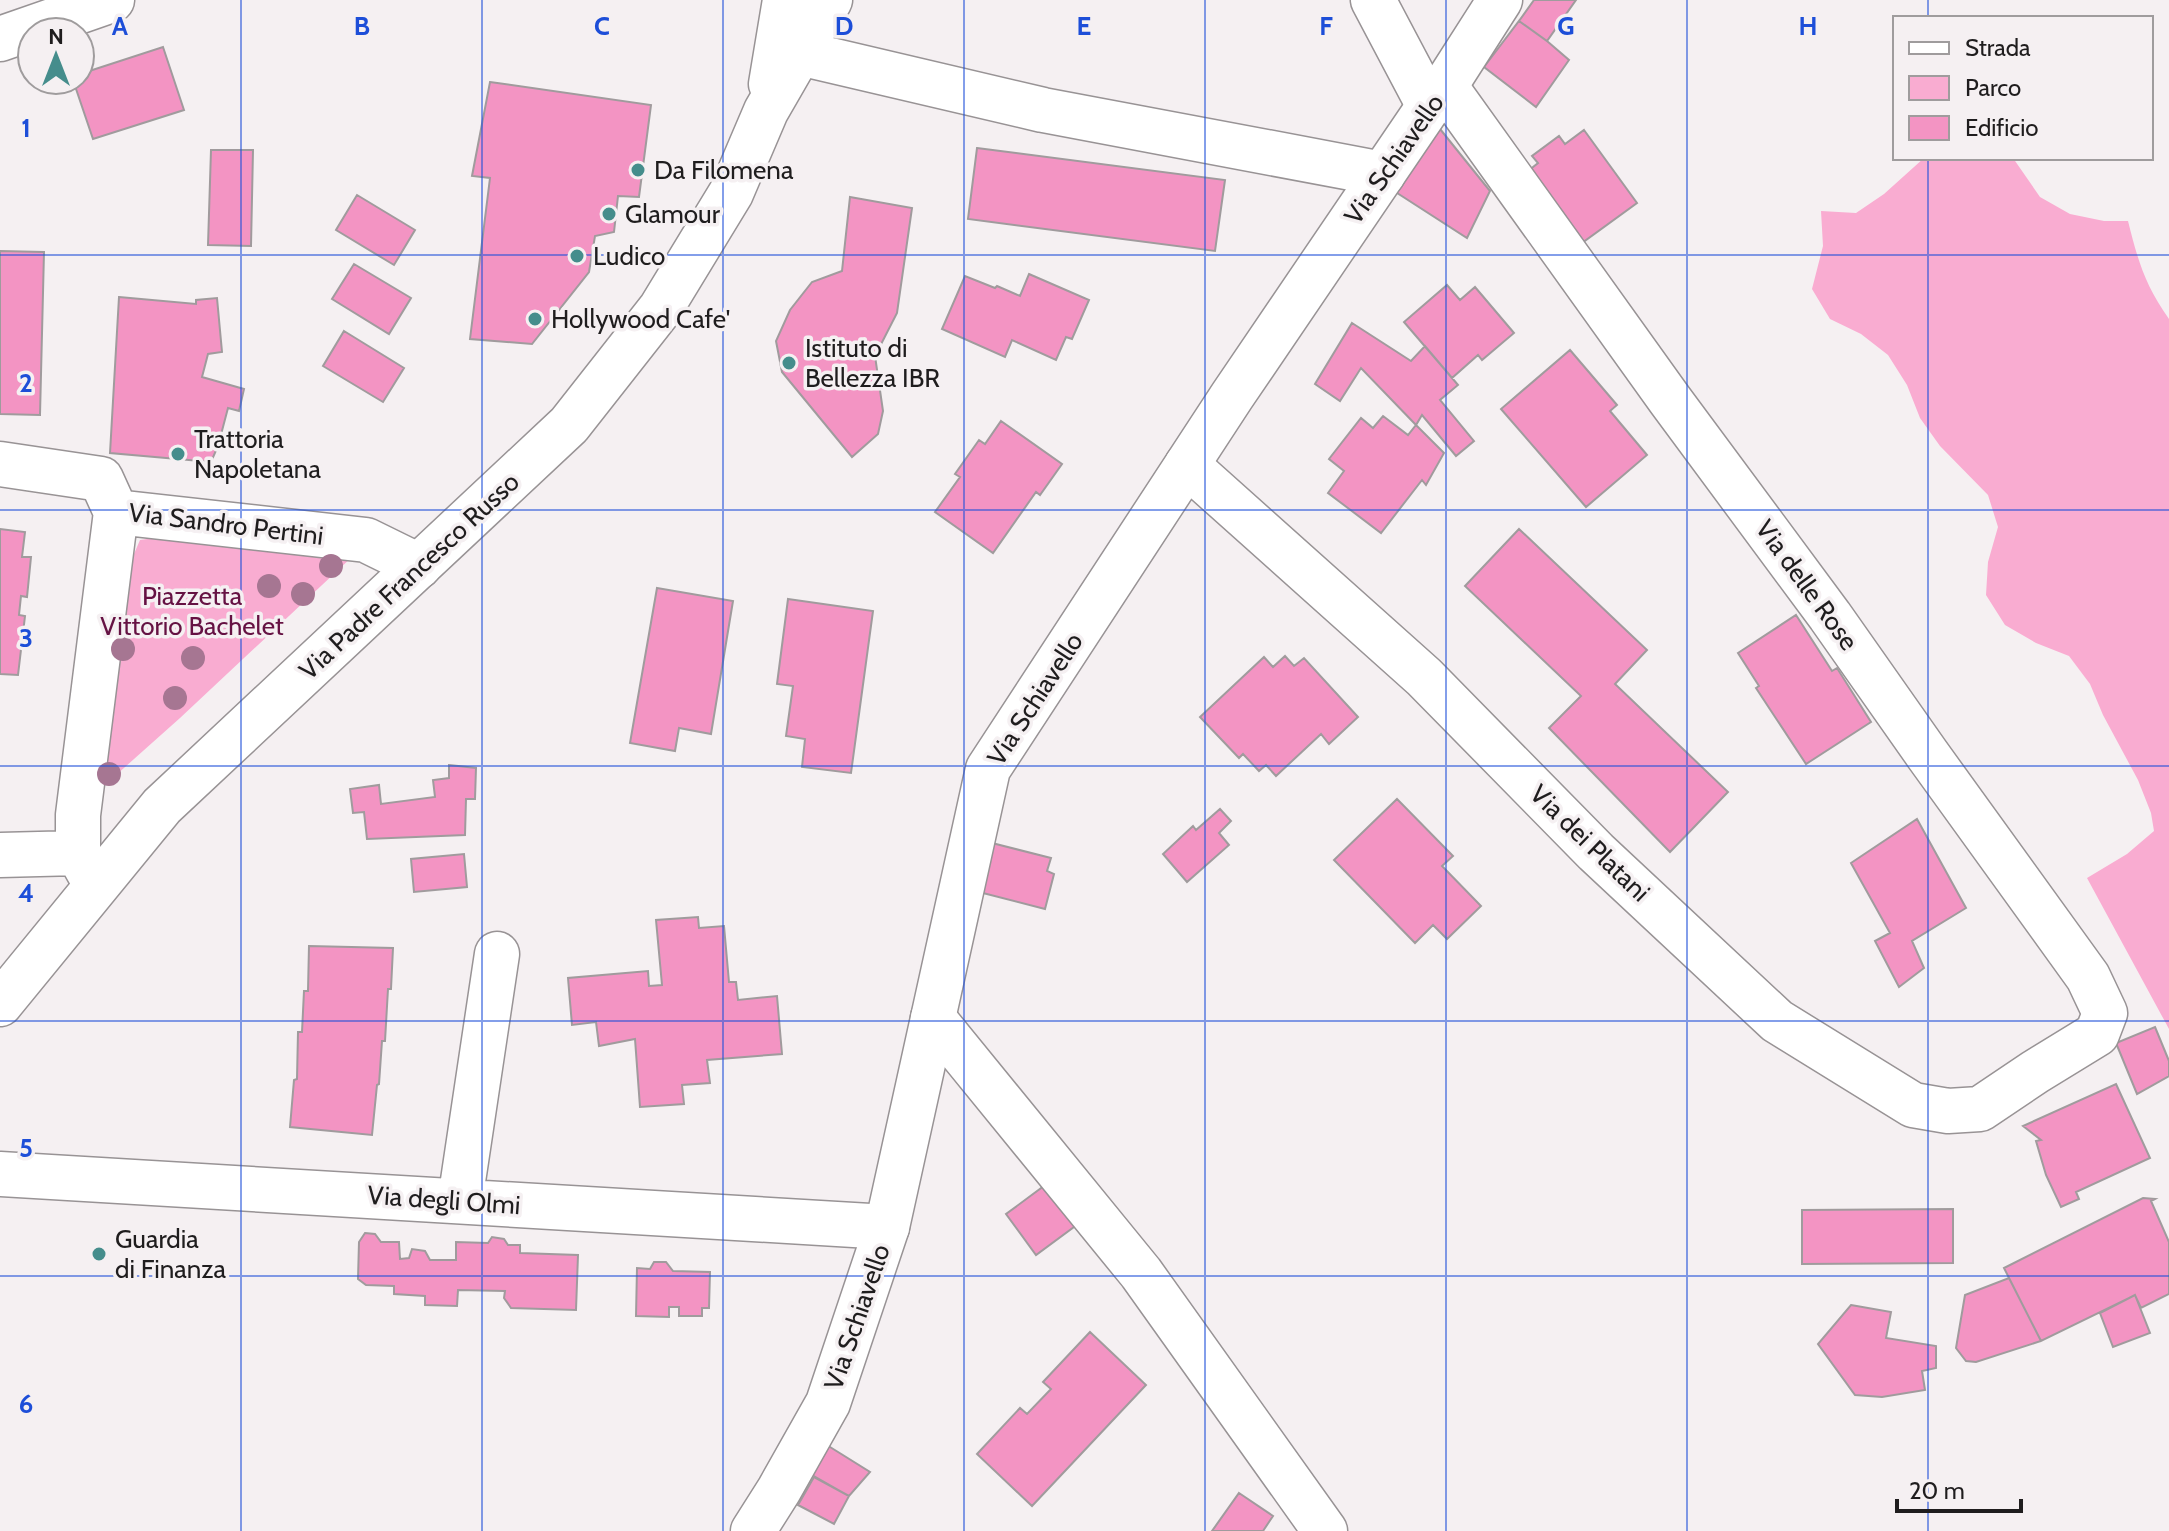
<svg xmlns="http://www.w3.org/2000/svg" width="2169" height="1531" font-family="Cabin,sans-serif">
<rect width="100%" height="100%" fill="#f5f0f2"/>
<!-- green -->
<path fill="#f9acd1" d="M1924,158H2013L2040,197L2070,214L2104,221H2128C2138,261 2145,285 2169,319V1029L2087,878L2127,854L2154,831L2151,813L2138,780L2103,715L2090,684L2069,656L2036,643L2005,625L1986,595L1988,562L1998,527L1988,495L1940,446L1920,418L1907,385L1888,355L1861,334L1830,319L1812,289L1823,246L1821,211L1856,213L1884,194Z
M168,536L353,556L180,718L97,792L125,575L140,540Z"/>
<!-- building -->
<path fill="#f394c3" stroke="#a09b9d" stroke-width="2" d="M1534,0H1576L1547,41L1519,21Z
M1519,21L1547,41L1569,60L1536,107L1484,67Z
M163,47L184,110L93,139L73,80H80V74Z
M490,82L651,105L639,197L618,196L614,232L595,236L589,272L532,344L470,339L490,178L472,176Z
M1436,124L1490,191L1467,238L1394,191Z
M1584,130L1637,203L1575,248L1523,175L1538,163L1532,156L1559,136L1565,144Z
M977,148L1225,180L1215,251L968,219Z
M211,150H253L251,246L208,245Z
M357,195L415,230L394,265L336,230Z
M850,197L912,208L897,313L875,356L883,411L878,434L852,457L782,372L776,341L790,310L812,282L842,271Z
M0,251L44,252L40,415L0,414Z
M354,264L411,298L389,334L332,299Z
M1029,274L1089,300L1072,339L1066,337L1056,360L1012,340L1005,357L942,329L965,276L995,288L997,286L1020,296Z
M1447,285L1460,300L1475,287L1514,333L1482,360L1478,355L1452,378L1404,322Z
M119,297L196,304V300L217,298L222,352L208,354L202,377L244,389L239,411L228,408L218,446L211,462L110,453Z
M1352,323L1411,361L1425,346L1458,385L1440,400L1474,441L1456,456L1422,415L1416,425L1361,368L1340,401L1315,384Z
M344,331L404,368L383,402L323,366Z
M1570,350L1617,405L1610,411L1647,455L1586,507L1501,409Z
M1383,416L1408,435L1416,425L1444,453L1426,485L1422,480L1381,533L1328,493L1344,471L1329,459L1361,418L1373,428Z
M1001,421L1062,464L1040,495L1036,492L993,553L935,512L960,477L955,474L979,440L985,444Z
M0,529L25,532L22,557H31L27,597L21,596L19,615L25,616L18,675L0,674Z
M1519,529L1647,650L1615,684L1728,792L1670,852L1549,728L1581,696L1465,586Z
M657,588L733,601L711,734L679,728L675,751L630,743Z
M788,599L873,611L851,773L802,767L805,739L786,736L793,686L777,684Z
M1796,615L1832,671L1837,668L1871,722L1806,764L1756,688L1759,686L1738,653Z
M1285,656L1294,666L1304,658L1358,717L1329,744L1321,734L1276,776L1266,765L1259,771L1243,754L1239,758L1200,717L1264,657L1273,667Z
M449,765L476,768L475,799H466L465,835L367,839L364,812L353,813L350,789L379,785L381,804L435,797L433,780L449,778Z
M1397,799L1453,856L1442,866L1481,906L1447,939L1433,925L1415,943L1334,860Z
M1220,809L1231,821L1219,833L1229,845L1187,882L1163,854L1193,826L1196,830Z
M1917,819L1966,908L1912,941L1924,968L1899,987L1875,941L1890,933L1851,863Z
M992,843L1051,858L1047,871L1054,874L1045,909L979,892Z
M464,854L467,887L414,892L411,859Z
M698,917L699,928L724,926L729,982H736L738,1000L777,996L782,1054L707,1060L710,1083L682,1085L684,1104L640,1107L635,1039L599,1046L596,1022L572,1025L568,978L648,971L649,986L662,985L656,920Z
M309,946L393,948L391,989H388L385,1041H382L379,1084L377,1085L372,1135L290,1127L294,1080L297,1079L298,1032H302L304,991H308Z
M2155,1027L2169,1061V1076L2137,1094L2116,1043Z
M2116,1084L2150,1158L2076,1192L2079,1199L2061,1207L2046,1175L2036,1141L2041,1140L2023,1126Z
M1048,1183L1078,1224L1036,1255L1006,1214Z
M2143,1198L2155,1199L2151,1201L2169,1242V1294L2141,1308L2135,1295L2041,1341L2004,1268Z
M1953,1209V1263L1802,1264V1210Z
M365,1233L375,1234L381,1242H399L400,1259L409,1258L412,1249L425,1251L430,1260H456V1242L488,1243L492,1237L504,1239L508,1245H520V1253L578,1255L576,1310L511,1308L504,1298L505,1291L458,1290L457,1306L425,1305V1296L394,1294V1286L366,1285L358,1279L359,1242Z
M654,1262H666L673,1271L710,1272L709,1308H702V1316H679V1307H669V1317L636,1316L637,1268L650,1269Z
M2009,1278L2041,1341L1976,1362L1966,1361L1956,1348L1965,1295Z
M2135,1295L2150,1333L2113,1347L2100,1313Z
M1851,1305L1891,1312L1886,1338L1936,1346V1368L1922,1371L1925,1390L1882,1397L1855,1395L1818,1344Z
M1090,1332L1146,1385L1032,1506L977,1454L1020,1408L1027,1414L1051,1389L1043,1382Z
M822,1442L870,1472L849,1496L805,1471Z
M814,1477L849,1496L834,1524L798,1505Z
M1239,1493L1273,1516L1263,1531H1212Z"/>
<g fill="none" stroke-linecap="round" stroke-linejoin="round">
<defs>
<path id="street" d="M1373,0L1429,106
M800,53L1043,110L1383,174
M0,464L101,479L116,512
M1187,465L1424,677L1596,852L1777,1021L1913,1105L1948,1111L1980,1109L2035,1072L2097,1034L2105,1013L2088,977L1927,754L1830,616L1670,400L1445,86
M116,512L366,540L419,566
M0,855L78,853
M96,885L78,853V815L116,512
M933,1018L1141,1273L1325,1531
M0,1174L887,1227
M460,1201L497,954"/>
<path id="secondary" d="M0,39L112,0
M771,84L785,0
M0,1004L162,806L569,425L661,308L731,193L766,111L830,0
M753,1531L779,1490L828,1403L887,1227L988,769L1232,396L1429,106L1445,86L1500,0"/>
</defs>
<!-- street casing -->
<use href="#street" stroke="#989395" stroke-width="47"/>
<!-- secondary casing -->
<use href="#secondary" stroke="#989395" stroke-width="47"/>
<!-- street -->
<use href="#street" stroke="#fff" stroke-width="44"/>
<!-- secondary -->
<use href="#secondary" stroke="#fff" stroke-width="44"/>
</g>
<!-- trees -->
<g fill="#a67692">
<circle cx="331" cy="566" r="12"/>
<circle cx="269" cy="586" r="12"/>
<circle cx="303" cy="594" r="12"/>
<circle cx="123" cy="649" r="12"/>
<circle cx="193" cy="658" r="12"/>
<circle cx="175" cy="698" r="12"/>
<circle cx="109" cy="774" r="12"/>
</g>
<!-- grid -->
<path fill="none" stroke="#1d4ed8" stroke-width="2" stroke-opacity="0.55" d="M241,0V1531M482,0V1531M723,0V1531M964,0V1531M1205,0V1531M1446,0V1531M1687,0V1531M1928,0V18M1928,158V1531M0,255H2169M0,510H2169M0,766H2169M0,1021H2169M0,1276H2169"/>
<!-- markers -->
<g fill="#458d8c" stroke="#f5f0f2" stroke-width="3">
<circle cx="638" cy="170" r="8"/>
<circle cx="609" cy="214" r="8"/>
<circle cx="577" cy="256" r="8"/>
<circle cx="535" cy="319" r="8"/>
<circle cx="789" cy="363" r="8"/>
<circle cx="178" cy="454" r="8"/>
<circle cx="99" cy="1254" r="8"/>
</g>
<g text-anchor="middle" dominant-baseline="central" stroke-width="7" stroke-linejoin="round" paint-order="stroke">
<!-- street labels -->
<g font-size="26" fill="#1f1d1e" stroke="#f5f0f2">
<text transform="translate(1394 159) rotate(-55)">Via Schiavello</text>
<text transform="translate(226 524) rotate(7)">Via Sandro Pertini</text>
<text transform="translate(409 576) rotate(-43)">Via Padre Francesco Russo</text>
<text transform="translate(1807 585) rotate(54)">Via delle Rose</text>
<text transform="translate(1035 699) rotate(-57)">Via Schiavello</text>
<text transform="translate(1590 843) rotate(44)">Via dei Platani</text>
<text transform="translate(444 1200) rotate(4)">Via degli Olmi</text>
<text transform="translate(857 1317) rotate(-71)">Via Schiavello</text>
</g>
<!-- poi labels -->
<g font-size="26" fill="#1f1d1e" stroke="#f5f0f2" text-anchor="start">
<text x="654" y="170">Da Filomena</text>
<text x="625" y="214">Glamour</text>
<text x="593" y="256">Ludico</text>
<text x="551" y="319">Hollywood Cafe'</text>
<text x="805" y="348">Istituto di<tspan x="805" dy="30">Bellezza IBR</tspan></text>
<text x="194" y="439">Trattoria<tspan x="194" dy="30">Napoletana</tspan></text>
<text x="115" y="1239">Guardia<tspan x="115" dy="30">di Finanza</tspan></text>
</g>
<!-- park labels -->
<g font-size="26" fill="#651243" stroke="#f5f0f2">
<text x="192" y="596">Piazzetta<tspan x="192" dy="30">Vittorio Bachelet</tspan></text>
</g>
</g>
<g font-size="26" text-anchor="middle" font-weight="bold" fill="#1d4ed8" stroke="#f5f0f2" stroke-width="7" stroke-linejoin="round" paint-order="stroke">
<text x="120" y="35">A</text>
<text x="362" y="35">B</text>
<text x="602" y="35">C</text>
<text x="844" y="35">D</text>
<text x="1084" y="35">E</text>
<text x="1326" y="35">F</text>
<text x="1566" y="35">G</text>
<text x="1808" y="35">H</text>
<text x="26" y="137">1</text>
<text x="26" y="392">2</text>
<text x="26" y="647">3</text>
<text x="26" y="902">4</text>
<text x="26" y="1157">5</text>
<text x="26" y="1413">6</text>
</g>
<!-- legend -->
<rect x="1893" y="16" width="260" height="144" fill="#f5f0f2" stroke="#9f9c9d" stroke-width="2"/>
<rect x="1909" y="42" width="40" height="12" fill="#ffffff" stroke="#9f9c9d" stroke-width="2"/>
<text x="1965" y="56" font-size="24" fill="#1f1d1e">Strada</text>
<rect x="1909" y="76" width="40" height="24" fill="#f9acd1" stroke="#9f9c9d" stroke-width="2"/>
<text x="1965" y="96" font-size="24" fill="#1f1d1e">Parco</text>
<rect x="1909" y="116" width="40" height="24" fill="#f394c3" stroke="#9f9c9d" stroke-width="2"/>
<text x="1965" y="136" font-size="24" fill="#1f1d1e">Edificio</text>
<!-- north arrow -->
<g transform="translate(56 56)"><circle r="38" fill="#f5f0f2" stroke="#9f9c9d" stroke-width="2"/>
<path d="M0-6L14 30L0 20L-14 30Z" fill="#458d8c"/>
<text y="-12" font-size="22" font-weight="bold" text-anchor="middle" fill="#1f1d1e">N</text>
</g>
<!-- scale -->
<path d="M1897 1499v12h124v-12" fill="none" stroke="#1f1d1e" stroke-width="4"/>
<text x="1909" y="1499" font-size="24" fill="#1f1d1e" stroke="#f5f0f2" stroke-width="6" paint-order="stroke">20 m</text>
</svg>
